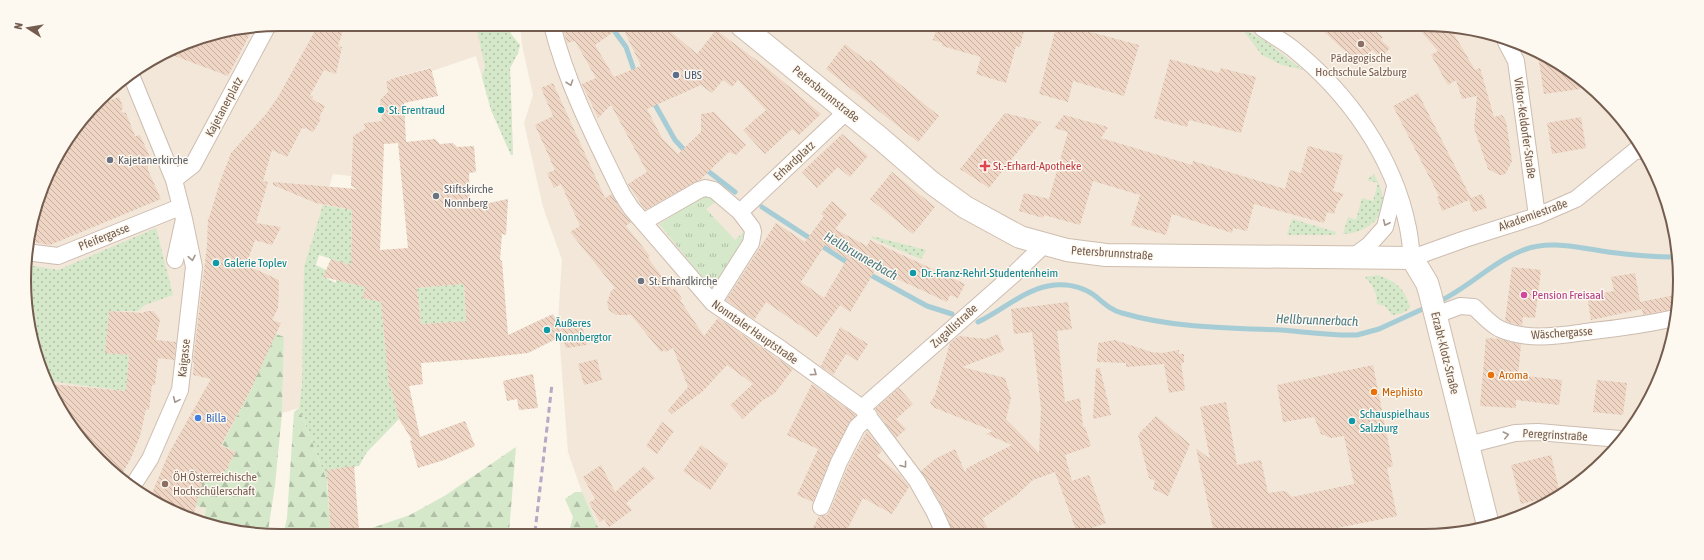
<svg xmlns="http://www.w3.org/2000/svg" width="1704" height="560" font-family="'Asap Condensed',sans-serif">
<defs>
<pattern id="grass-dots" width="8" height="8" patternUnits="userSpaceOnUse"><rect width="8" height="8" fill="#d5e8c9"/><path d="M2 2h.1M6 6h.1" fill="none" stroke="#b1bfa6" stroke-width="1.8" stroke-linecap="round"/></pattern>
<pattern id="forest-firs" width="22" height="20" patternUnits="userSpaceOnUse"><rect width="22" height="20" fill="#d5e8c9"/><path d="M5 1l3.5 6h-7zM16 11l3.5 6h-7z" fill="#b1bfa6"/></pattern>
<pattern id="park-tufts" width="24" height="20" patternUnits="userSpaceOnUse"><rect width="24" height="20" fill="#d5e8c9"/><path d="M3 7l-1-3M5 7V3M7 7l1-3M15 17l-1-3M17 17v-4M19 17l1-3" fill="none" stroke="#b1bfa6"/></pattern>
<pattern id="building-back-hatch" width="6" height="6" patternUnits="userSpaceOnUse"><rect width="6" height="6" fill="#eed5c4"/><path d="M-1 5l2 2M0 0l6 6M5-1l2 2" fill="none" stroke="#c5b0a2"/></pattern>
</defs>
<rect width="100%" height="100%" fill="#fbf5ea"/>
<!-- residential -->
<path fill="#f2e7d9" d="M280,24L509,25L511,34L520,45L518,53L510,68L513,155H511L491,110L476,56L432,71L431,67L394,78L386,82L388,94L380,100L382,121L364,123L365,129L353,136L351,176L333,174L305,267L302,385L299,408L282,413L284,337L251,389L222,444L236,452L230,466L216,480L211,478L196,506L206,508L204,520L138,493L67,422L33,346L26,247L51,167L111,88L182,43Z
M520,25L1474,29L1566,67L1637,138L1675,230V330L1646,408L1593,472L1537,510L1458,534L600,532L582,492L568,452L558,320L562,260L543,207L524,123L533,95L522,45Z"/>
<!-- grass -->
<path fill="url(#grass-dots)" d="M474,25H509L511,34L520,45L518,53L510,68L513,155H511L491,110L482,77L485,66L476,26Z
M1245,30L1264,40L1303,70L1282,65L1262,55L1245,33Z
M1374,174C1377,180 1381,187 1382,194C1387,219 1365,233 1343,234L1348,217L1356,220L1362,198L1373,201L1378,183L1367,180Z
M323,205L352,210L351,256L376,257L366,270L319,255L316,265L326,270L324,277L336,283V280L365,287L362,298L381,302L389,387L391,388L399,419L367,452L359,466L327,470L329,481H327L299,408L302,385L304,267Z
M1292,219L1336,232L1335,235H1287Z
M156,228L173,295L145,305L138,311H109L105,353L129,355L126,391L49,381L33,346L27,265L58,270Z
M872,236L926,250L921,259L871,238Z
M1378,275C1395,281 1406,289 1410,308C1405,313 1400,314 1392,315L1385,306L1377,304C1377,292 1373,286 1365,277Z
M464,284L466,321L421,324L417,288Z"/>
<!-- forest -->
<path fill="url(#forest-firs)" d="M268,331L284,337L282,413L275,485L268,531H230L204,520L206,508L196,506L206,469L211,478L215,480L222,469L230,466L228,465L236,452L222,445L251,389Z
M299,408L327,481L330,531H284L287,518L294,412Z
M516,447L509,532L363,531L410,515L446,495Z
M575,492H582L600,532H569L573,517L565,499Z"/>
<!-- park -->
<path fill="url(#park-tufts)" d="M709,196L717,201L706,209L735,240L745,231L746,242L712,289L659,224L703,197Z"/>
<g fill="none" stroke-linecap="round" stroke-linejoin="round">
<!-- stream -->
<path stroke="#a6ccd5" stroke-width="5" d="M610,25L626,47L635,73
M653,101L675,140L688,154
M704,168L735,192
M762,207L851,265
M867,273L927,306L952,314
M1438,302C1468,288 1491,263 1521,251C1548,239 1580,248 1608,252C1631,255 1653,257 1675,257
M978,322C1001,311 1023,291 1048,286C1064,283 1081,286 1094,295C1103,302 1110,310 1122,313C1173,328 1228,328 1281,330C1306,332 1332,336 1357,335L1379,329L1427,307"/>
</g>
<!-- building -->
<path fill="url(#building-back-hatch)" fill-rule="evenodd" d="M319,24H345L338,46L342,47L336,74L324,70L310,95L313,97L312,99L325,106L319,118L321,119L313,132L306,128L304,129L302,128L287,157L272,150L263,181L268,182L256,223L281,227L272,245L255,240L246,265L279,280L278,308L272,320L281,323L251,389L221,446L236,452L228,465L230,466L215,480L204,476L193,516L150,498L169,453L211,379L193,375L194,362H193L207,246L208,218H209L220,182L231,153L266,114L278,97Z
M562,25L664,26L697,54L716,30L767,68L821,114L799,135L792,129L765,154L743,130L766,110L738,80L732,87L723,80L712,93L701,85L647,109L662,138L678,154L701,132V114L714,112L746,145L736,155L729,152L701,179L645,210L628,184L647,172L611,105L598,118L582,84L596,78L575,41L567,43ZM622,26L641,66L614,77L595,45Z
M937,27H1025L1020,47L1016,46L1006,83L976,74L981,57L942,46V43L933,40Z
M1056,27H1071L1139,45L1124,96L1073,81L1068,102L1039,94Z
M1320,28L1373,29L1383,37L1381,40L1390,48L1381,58L1372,50L1359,64Z
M1419,29H1451L1475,70L1480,68L1494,117L1502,115L1506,121L1512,161L1506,173L1503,175H1499L1488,169L1474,128L1477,96L1462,99L1456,80L1448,85L1431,55L1438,51Z
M252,30L228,76L167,53L182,43Z
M845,44L868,62L870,60L939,116L918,142L826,69Z
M1538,55L1566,67L1579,79L1580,89L1544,94Z
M1170,59L1219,73L1221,68L1256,77L1241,133L1189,120L1187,127L1154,118Z
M431,68L438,96L404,103L406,142L435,139L440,144L453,143L457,147L474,146L476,172L469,173L470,207L508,199L506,235L502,234L500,260L502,261L508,335L553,314L560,328L581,322L587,345L566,348L562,336L528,353L476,359L421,363L423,384L409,386L420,437L465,421L475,446L444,460L418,468L410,441L412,440L399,419L391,388H389L381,302L362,298L365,287L323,277L331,259L351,265L352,210L316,203L273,185V182L357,189L351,186L353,136L365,129L364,123L382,121L380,100L388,92L386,82L394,78ZM398,143L408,248L380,250L384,144ZM464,284L466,321L421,324L417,288Z
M553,83L605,198L612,194L623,213L631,222L626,226L650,256L648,258L672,290L675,288L682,299L680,300L704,336L718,318L793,369L775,393L763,400L743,419L730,405L753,384L727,365L702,392L672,414L668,410L688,387L673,348L666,352L664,350L661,352L631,315H616L609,310L607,303L611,291L615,288L570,232L580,226L561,184L554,188L547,173L555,170L535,125L553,116L541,88Z
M1418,93L1471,198L1482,194L1487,208L1473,212L1469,200L1442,211L1437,197L1439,196L1393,106Z
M119,97L123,107L121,112L126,113L135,136L140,135L150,157L148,158V170L161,199L50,245L28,241L51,167L98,105Z
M1005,113L1041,122L989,188L960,169Z
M1064,115L1108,127L1101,138L1192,165L1193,161L1285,189L1290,170L1301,173L1308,146L1343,155L1333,191L1344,194L1337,204L1334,214L1327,212L1324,223L1254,204L1247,231L1233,228L1232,233L1172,214L1166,235L1131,225L1140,195L1093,181L1080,225L1044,215L1043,218L1019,211L1024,193L1049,199L1068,132L1054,128Z
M1581,117L1586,148L1552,154L1547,123Z
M842,134L868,156L850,177L838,167L817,188L802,172Z
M892,172L935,207L913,234L870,199Z
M832,201L847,214L835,229L867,246L870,240L965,284L958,298L950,295L947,302L876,269L850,312L840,305L817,337L766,302L754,320L726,300L776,223L805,242L824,216L821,214ZM825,245L847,259L824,298L801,282Z
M1512,267L1541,270L1535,318L1523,317L1522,326L1505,321Z
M1635,273L1640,302L1675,295V309L1643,315L1642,309L1591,320L1587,296L1614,291L1611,277Z
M1068,302L1072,329L1057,331L1065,402L1080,398L1083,427H1085L1091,446L1065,455L1072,481L1089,475L1106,523L1077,533L1055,472L1033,480L1018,494L982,519L991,533H953L942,506L921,471L935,459L955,449L965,472L967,468L1012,445L986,434L993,431L935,408L930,403L935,395L950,343L959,336L986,339L998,334L1004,351L962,367L1005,378L1011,398L1006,419L1039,453L1041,408L1032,332L1014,334L1011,309Z
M109,311L142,313L147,311H153L157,315L160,320L156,340L176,342L174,360L158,358L155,385H152L149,410L146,409L140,436L131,458L121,476L67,422L50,384L126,391L129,355L105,353Z
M840,327L868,344L857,361L846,354L833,375L821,366Z
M1486,338L1500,339L1521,345L1518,375L1562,380L1559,405L1516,400V408L1480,406Z
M1115,340L1151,352L1162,353L1179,350V354H1184V363H1181L1185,390L1169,393L1164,364L1126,367V363L1097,362L1098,343Z
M597,359L602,380L584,385L578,364Z
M1373,365L1393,466L1387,468L1397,516L1312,533H1240L1238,527L1214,533L1196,448L1210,459L1200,407L1226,402L1237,465L1261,460L1268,493L1283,491L1287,492L1292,497L1354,484L1344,436L1331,438L1321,434L1314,417L1283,422L1277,385Z
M1096,368H1100L1111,415L1093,419Z
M533,374L538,408L519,410L517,399L507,401L503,381Z
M1597,380L1627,383L1623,415L1593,412Z
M812,384L856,415L849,423L831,458L813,502L797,495L818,449L787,435Z
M899,388L913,404L896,419L906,429L896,438L875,409Z
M1156,416L1190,444L1168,496L1153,489L1155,481L1149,478L1138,435Z
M662,422L674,431L657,454L646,446Z
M867,431L882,451L877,456L900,475L909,487L892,514L863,498L846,532H811L819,516L827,515L830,511L848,466Z
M701,445L728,464L710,490L683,471Z
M1551,455L1560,494L1521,504L1511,465Z
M601,465L615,492L644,466L655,478L626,503L632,510L609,527L604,519L600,522L589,503L595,499L583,477Z
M354,466L359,531H330L327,470Z"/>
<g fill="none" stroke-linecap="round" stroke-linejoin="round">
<defs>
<path id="street" d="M552,25C567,85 595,139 622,194L631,208L713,303L781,349L862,408L917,481L934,511L944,533
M1262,28C1272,35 1283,41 1292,48C1348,93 1394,157 1408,228C1410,238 1411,248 1412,258L1465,239L1537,216L1576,199L1636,150L1642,151
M1506,42L1516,61L1537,216
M131,75L174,180L184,219L175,260
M174,180L193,165L267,27
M740,212L847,111
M643,222L699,190L705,188L714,190L740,212L752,228L753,232L751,243L713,303
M26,252L58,256L180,207
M1353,257L1369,245L1385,227L1395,187
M1436,315L1460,306L1474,307C1483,315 1490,324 1500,329C1530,342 1562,335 1593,331C1621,328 1648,324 1675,318
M862,408L1013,275L1045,244
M1468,445L1515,433L1538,432L1620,439
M132,487L150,459L180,390L194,267L184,219
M821,507L839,462L857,427L869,416"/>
<path id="secondary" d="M742,26L880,138L932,183L965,207L1020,237L1067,250L1106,255L1412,258L1427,283L1430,293L1488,525"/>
</defs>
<!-- street casing -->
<use href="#street" stroke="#cdbdb0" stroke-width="18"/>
<!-- secondary casing -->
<use href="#secondary" stroke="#cfbeae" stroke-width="24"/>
<!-- street -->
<use href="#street" stroke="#fff" stroke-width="16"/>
<!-- secondary -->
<use href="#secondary" stroke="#fff" stroke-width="22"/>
<!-- rail -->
<path stroke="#b8a8c5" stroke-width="3" stroke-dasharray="6 4" stroke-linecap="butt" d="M535,532L552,384"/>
</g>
<!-- one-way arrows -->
<defs><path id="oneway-chevron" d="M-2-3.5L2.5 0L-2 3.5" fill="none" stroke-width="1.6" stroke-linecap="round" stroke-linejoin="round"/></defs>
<g stroke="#a5968d">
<use href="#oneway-chevron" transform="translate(570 83) rotate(71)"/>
<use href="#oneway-chevron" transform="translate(1386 223) rotate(115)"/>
<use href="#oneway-chevron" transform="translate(192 258) rotate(79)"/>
<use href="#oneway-chevron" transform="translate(814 373) rotate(36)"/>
<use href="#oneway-chevron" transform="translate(176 400) rotate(114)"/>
<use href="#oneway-chevron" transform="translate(1506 435) rotate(-13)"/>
<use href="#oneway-chevron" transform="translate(904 465) rotate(53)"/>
</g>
<!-- markers -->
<g fill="#8d6e63" stroke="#fef9f0" stroke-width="1.5">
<circle cx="1361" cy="44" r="4"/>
<circle cx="165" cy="484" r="4"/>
</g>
<circle fill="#5c6f8a" stroke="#fef9f0" stroke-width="1.5" cx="676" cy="75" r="4"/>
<g fill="#0f9aa8" stroke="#fef9f0" stroke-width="1.5">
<circle cx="381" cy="110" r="4"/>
<circle cx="216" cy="263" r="4"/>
<circle cx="913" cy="273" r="4"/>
<circle cx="547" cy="330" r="4"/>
<circle cx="1352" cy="421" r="4"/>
</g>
<g fill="#6b7280" stroke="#fef9f0" stroke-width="1.5">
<circle cx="110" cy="160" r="4"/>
<circle cx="436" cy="196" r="4"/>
<circle cx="641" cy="281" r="4"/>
</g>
<path fill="#e0444e" stroke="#fef9f0" stroke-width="1.5" d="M983 160h4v4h4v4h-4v4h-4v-4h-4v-4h4z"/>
<circle fill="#d1479c" stroke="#fef9f0" stroke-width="1.5" cx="1524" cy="295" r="4"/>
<g fill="#e8710a" stroke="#fef9f0" stroke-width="1.5">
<circle cx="1491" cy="375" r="4"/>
<circle cx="1374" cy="392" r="4"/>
</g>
<circle fill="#3f7fe0" stroke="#fef9f0" stroke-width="1.5" cx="198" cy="418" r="4"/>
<g text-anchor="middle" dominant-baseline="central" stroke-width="3" stroke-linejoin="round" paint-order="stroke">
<!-- education labels -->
<g font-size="12" fill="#785e54" stroke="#fef9f0">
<text x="1361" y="58">Pädagogische<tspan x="1361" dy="14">Hochschule Salzburg</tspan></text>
<text x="173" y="477" text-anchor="start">ÖH Österreichische<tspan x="173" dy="14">Hochschülerschaft</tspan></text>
</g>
<!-- service labels -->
<g font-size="12" fill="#4e5e75" stroke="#fef9f0" text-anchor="start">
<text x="684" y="75">UBS</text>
</g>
<!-- street labels -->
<g font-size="12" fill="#745d4f" stroke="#fef9f0">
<text transform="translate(826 94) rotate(39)">Petersbrunnstraße</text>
<text transform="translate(224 107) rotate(-62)">Kajetanerplatz</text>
<text transform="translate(1525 128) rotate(82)">Viktor-Keldorfer-Straße</text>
<text transform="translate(794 161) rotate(-43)">Erhardplatz</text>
<text transform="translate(1533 215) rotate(-20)">Akademiestraße</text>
<text transform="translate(104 237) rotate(-22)">Pfeifergasse</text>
<text transform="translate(1112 253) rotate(4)">Petersbrunnstraße</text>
<text transform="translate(954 326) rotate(-42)">Zugallistraße</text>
<text transform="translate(755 332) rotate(35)">Nonntaler Hauptstraße</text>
<text transform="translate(1562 333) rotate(-4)">Wäschergasse</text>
<text transform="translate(1445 353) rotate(76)">Erzabt-Klotz-Straße</text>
<text transform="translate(184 358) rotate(-84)">Kaigasse</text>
<text transform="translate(1555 435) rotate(3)">Peregrinstraße</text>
</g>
<!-- culture labels -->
<g font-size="12" fill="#0d838f" stroke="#fef9f0" text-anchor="start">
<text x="389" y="110">St. Erentraud</text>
<text x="224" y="263">Galerie Toplev</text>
<text x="921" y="273">Dr.-Franz-Rehrl-Studentenheim</text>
<text x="555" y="323">Äußeres<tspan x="555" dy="14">Nonnbergtor</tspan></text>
<text x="1360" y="414">Schauspielhaus<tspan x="1360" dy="14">Salzburg</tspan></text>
</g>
<!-- worship labels -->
<g font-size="12" fill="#5b616d" stroke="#fef9f0" text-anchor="start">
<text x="118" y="160">Kajetanerkirche</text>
<text x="444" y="189">Stiftskirche<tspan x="444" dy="14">Nonnberg</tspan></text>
<text x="649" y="281">St. Erhardkirche</text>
</g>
<!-- health labels -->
<g font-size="12" fill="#be3a42" stroke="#fef9f0" text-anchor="start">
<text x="993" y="166">St.-Erhard-Apotheke</text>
</g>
<!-- hotel labels -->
<g font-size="12" fill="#b23c85" stroke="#fef9f0" text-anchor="start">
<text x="1532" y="295">Pension Freisaal</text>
</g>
<!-- food labels -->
<g font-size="12" fill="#c56008" stroke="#fef9f0" text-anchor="start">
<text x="1499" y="375">Aroma</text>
<text x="1382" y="392">Mephisto</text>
</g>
<!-- shop labels -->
<g font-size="12" fill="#366cbe" stroke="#fef9f0" text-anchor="start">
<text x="206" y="418">Billa</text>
</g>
<!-- water labels -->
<g font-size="13" font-style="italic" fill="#4a7a85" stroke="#fef9f0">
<text transform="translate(861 256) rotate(30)">Hellbrunnerbach</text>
<text transform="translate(1317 320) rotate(2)">Hellbrunnerbach</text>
</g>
</g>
<!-- crop -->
<path d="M0 0H1704V560H0ZM280 31H1424A249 249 0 0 1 1673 280V280A249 249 0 0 1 1424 529H280A249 249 0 0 1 31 280V280A249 249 0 0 1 280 31Z" fill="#fef9f0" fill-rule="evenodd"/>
<path fill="none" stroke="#745d4f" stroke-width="2" d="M280 31H1424A249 249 0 0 1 1673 280V280A249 249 0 0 1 1424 529H280A249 249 0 0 1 31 280V280A249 249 0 0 1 280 31Z"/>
<!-- north arrow -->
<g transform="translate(28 28) rotate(282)" stroke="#fef9f0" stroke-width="3" paint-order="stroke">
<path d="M0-3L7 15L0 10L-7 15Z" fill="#745d4f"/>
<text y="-6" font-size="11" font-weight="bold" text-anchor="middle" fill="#745d4f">N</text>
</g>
</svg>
